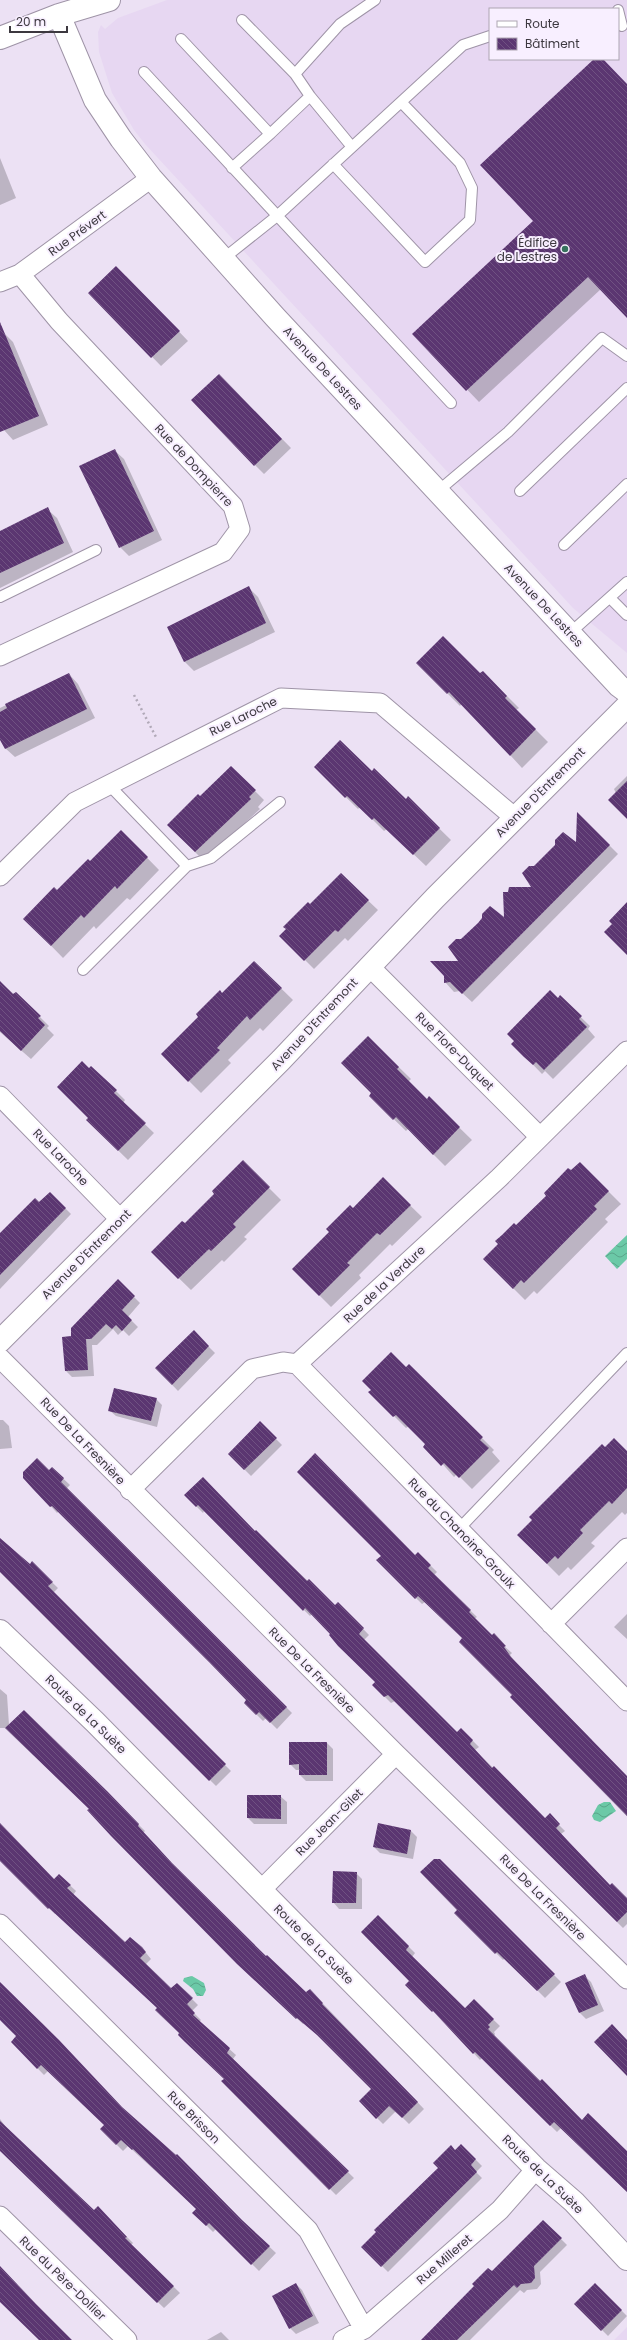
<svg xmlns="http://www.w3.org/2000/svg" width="627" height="2340" font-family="Poppins,sans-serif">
<defs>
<pattern id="water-waves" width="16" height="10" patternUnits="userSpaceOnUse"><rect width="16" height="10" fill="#6bc9a7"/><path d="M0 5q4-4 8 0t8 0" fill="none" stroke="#59a489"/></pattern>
<pattern id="building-back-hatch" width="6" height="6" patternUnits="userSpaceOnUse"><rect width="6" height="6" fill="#5b3671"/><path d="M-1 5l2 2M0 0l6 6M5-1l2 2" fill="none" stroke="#705282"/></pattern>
</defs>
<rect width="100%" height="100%" fill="#ece1f4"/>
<!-- built -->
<path fill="#e7d7f2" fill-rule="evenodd" d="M167,0H627V653L573,608L145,144L134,130L112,93L99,52L98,32L101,25L105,29L118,18ZM490,9H618V59H490Z
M627,2327V2340H614Z"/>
<!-- water -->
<path fill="url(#water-waves)" d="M627,1235V1259L617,1269L605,1256Z
M604,1802H610L616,1811L600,1822L594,1820L592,1816L598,1805Z
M192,1976L204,1983L206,1990L203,1996H197L193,1989L183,1981L184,1978Z"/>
<!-- shadow -->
<path fill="#0003" d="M595,59H602L627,85V317L601,289L479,402L414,334L534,221Z
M0,158L16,198L0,205Z
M126,276L188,341L161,366L90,293Z
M4,333L13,342L48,425L13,440L4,430L0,421V335Z
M219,375L291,448L264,474L255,465Z
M114,450L124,459L162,540L129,556L120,547Z
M47,509L57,518L73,552L0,588V532Z
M249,588L258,597L275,632L194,671L185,662L168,627Z
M417,663L480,675L495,684L519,708L516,710L548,742L522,768L462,703L460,706Z
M69,674L78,684L95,718L15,757L5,748L0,737V708Z
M231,767L264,800L258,807L260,809L204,861L168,825L201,798Z
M315,767L372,772L406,800L408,798L451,840L426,866L387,829L384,831L360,807L358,809Z
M627,776V818L614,789Z
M578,814L618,854L472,1002L460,991L454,992L445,982L460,962L462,940L505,919L533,888L535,867L577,844Z
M121,831L159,870L130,900L127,898L96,929L94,926L63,958L25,919L90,863Z
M341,875L378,910L348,941L345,938L314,969L281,936Z
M254,962L293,1000L263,1031L260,1028L228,1060L231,1063L201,1093L162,1054Z
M0,982L40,1017L49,1026L47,1028L54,1035L31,1059L0,1032Z
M560,997L590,1026L588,1029L595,1037L553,1079L545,1071L542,1074L513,1044Z
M368,1037L411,1079L408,1082L427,1100L429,1098L472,1140L445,1166L408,1129L406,1131L370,1096L373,1094Z
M116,1091L125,1100L123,1103L154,1133L128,1160L87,1120Z
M243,1162L281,1200L244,1237L247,1239L224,1262L222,1260L191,1290L152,1252L185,1225L216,1194Z
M580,1163L621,1204L605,1219L608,1222L537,1294L534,1291L525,1300L484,1259Z
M383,1179L422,1217L392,1246L390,1244L359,1275L361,1278L331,1307L293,1269Z
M50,1193L71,1214L0,1289V1234Z
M118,1281L140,1303L128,1317L138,1327L129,1336L123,1330L118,1335L113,1329L97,1345H92L94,1376L72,1377L66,1371L72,1337Z
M194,1332L215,1353L178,1391L156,1368Z
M409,1365L494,1450L492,1452L500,1461L472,1489L457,1474L454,1477L409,1426L406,1428L370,1392Z
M156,1399L162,1405L157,1427L116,1416L109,1410Z
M0,1420H3L9,1426L12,1448L0,1449Z
M260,1423L282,1445L251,1476L229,1454Z
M605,1448L627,1452V1513L625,1515L622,1512L591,1543L595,1546L571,1570L568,1567L559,1576L518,1535Z
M52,1468L70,1485L67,1488L292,1713L277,1729L266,1718L263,1721L245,1703L248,1700L59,1511L57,1513L24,1477L49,1471Z
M185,1495L255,1532L335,1606L338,1603L369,1635L364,1640L457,1733L461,1729L479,1747L475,1750L545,1819L549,1815L565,1831L561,1834L610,1886L627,1900V1924L623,1928L395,1701L391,1703L373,1685L376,1682L312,1614L310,1616L204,1511L203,1513Z
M0,1539L30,1565L32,1563L58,1588L53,1593L231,1771L216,1786L0,1572Z
M418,1553L437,1572L434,1575L477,1617L474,1619L512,1653L510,1655L517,1664L592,1740L591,1742L627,1779V1816L513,1695L463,1638L425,1602L422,1604L378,1560L415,1556Z
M627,1614V1639L614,1627Z
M0,1689L7,1695L9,1725L113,1799L145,1831L143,1833L178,1870L266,1958L306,1994L310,1990L424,2109L409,2124L396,2111L383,2124L360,2101L373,2089L324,2041L304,2023L303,2024L244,1970L91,1809L6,1728H0Z
M327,1743L333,1749V1781H306L300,1775V1770H296L290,1764Z
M248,1796H280L287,1802V1824H254L248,1818Z
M378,1824L411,1831L417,1837L413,1859L380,1853L374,1847Z
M0,1827L54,1881L59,1875L76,1891L73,1895L125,1943L142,1948L151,1959L145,1965L171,1990L192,1999L198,2005L192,2011L201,2020L199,2022L236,2055L233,2059L354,2178L336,2195L222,2081L225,2079L158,2008L56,1913L55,1914L0,1859Z
M439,1860L561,1982L545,1998L505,1958L503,1960L455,1913L458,1910Z
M356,1873L362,1879V1909H339L333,1902Z
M378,1916L415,1953L412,1957L465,2010L474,2001L500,2026L494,2032L495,2034L494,2036L582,2121L627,2152V2192L561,2128L557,2132L482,2058L480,2060L440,2017L406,1985L411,1981Z
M585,1976L591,1982L604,2011L586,2019L580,2013Z
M0,1984L43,2024L124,2110L276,2253L259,2271L216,2229L213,2232L194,2213L197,2209L128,2146L123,2151L101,2129L106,2125L48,2071L44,2075L12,2042L18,2036L0,2019Z
M0,2119L9,2131L94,2211L98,2208L133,2243L131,2245L180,2293L164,2308L0,2150Z
M461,2145L482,2166L476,2172L482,2178L388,2272L363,2247Z
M543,2221L567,2245L540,2272L541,2284L537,2289L527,2290L524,2293L520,2290L470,2340H425Z
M296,2284L302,2290L319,2323L296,2334L290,2328Z
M595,2284L627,2316L608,2336L576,2304Z
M221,2332L229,2340H207Z"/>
<!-- building -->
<path fill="url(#building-back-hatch)" d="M594,59H603L627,84V318L588,277L466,391L412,334L533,221L480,165Z
M116,266L180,331L151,358L88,293Z
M0,322L39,416L0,432Z
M219,374L282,439L254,466L191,400Z
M115,449L154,531L119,548L79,466Z
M48,507L64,543L0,573V531Z
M249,586L266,623L184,662L167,627Z
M443,636L480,673L483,671L507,696L505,698L536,729L510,756L449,692L447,694L416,663Z
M69,673L87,709L5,749L0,740V712L7,708L5,704Z
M340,740L372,771L374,768L406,799L408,796L440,828L413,855L374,818L372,820L347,796L345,798L314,767Z
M231,766L256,790L249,797L251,799L195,852L167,825L198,794L200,796Z
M627,781V819L608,800Z
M577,812L610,845L462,994L450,982L444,983V976L430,961H458L448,947L456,939H461L478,923L482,918V914L490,906L504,917L503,892H508L509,887H531L522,873L529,866H534L555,845V840L563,832L576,842Z
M121,830L148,857L117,889L115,886L84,918L81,915L51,946L23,919L54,887L57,890L88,859L90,861Z
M341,873L369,900L338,932L335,930L304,961L279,936L286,929L283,927L308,902L310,904Z
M627,902V955L604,932L612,924L609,921Z
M254,961L282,988L250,1020L247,1016L217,1048L220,1050L188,1082L161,1054L198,1017L196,1014L220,990L222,993Z
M0,981L13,994L16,992L41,1016L38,1018L45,1025L21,1051L0,1031Z
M550,990L558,998L560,995L582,1016L579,1019L587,1027L544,1070L536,1062L533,1065L524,1057L511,1044L514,1041L507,1034Z
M368,1036L399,1067L397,1069L427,1099L429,1096L460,1127L433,1155L396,1117L393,1120L369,1096L371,1093L341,1063Z
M82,1061L89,1068L91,1066L117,1090L114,1093L146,1123L118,1151L86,1120L88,1118L57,1087Z
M243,1160L270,1187L233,1224L236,1227L211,1251L209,1249L178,1279L151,1252L182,1221L185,1223L214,1194L212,1191Z
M580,1162L609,1191L594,1206L597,1209L537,1270L524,1283L521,1280L513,1289L483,1259L498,1244L495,1241L502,1235L514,1223L516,1225L546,1196L544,1193L568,1168L571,1170Z
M383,1177L411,1205L380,1235L377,1233L347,1263L350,1265L319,1296L292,1269L329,1232L326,1229L350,1205L353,1208Z
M50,1192L66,1208L0,1275V1233L35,1198L39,1202Z
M118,1279L135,1296L122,1310L132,1320L122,1331L116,1325L112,1329L106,1324L91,1339H86L88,1370L65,1371L62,1337L71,1336V1328Z
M194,1330L209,1346L172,1385L155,1368Z
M391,1352L406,1367L409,1364L483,1437L480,1440L489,1448L459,1478L444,1463L441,1466L423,1447L425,1444L396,1415L393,1417L368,1392L371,1390L362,1381Z
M114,1388L157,1398L151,1421L108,1411Z
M260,1421L277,1438L244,1470L228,1454Z
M614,1438L627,1451V1488L612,1504L609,1501L580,1530L583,1533L558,1559L555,1556L547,1564L517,1535L532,1520L529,1517L602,1444L605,1447Z
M315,1453L415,1555L418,1552L431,1565L428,1568L471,1610L469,1612L492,1635L494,1633L506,1646L504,1647L511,1657L627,1776V1816L510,1697L512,1695L459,1642L462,1638L418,1596L415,1599L376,1560L381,1556L297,1472Z
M37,1458L49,1470L52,1467L64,1478L61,1482L287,1707L270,1723L259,1712L256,1715L244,1703L246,1700L209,1662L52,1506L50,1507L33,1489L23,1478V1472Z
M203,1477L255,1531L256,1530L307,1581L309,1579L335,1605L338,1602L364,1628L359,1634L457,1732L461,1728L473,1740L470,1744L492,1768L494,1766L545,1818L550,1813L560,1824L556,1828L568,1841L610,1885L612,1883L627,1898V1912L617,1922L388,1695L384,1697L372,1685L375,1682L338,1646L329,1635L330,1634L305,1608L303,1611L198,1505L196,1507L184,1495Z
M0,1538L30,1564L32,1561L53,1582L48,1586L226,1764L209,1781L0,1572Z
M24,1710L107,1791L139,1824L138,1826L172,1863L266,1956L267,1955L306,1992L310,1989L323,2003L322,2004L418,2102L402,2118L389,2106L376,2119L359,2101L371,2089L317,2035L297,2018L296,2019L237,1964L111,1836L87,1810L89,1809L5,1728Z
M289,1742H327V1775H299V1764L289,1765Z
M247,1795H281V1819L247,1818Z
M0,1823L54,1879L59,1874L71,1885L67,1888L125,1942L130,1937L142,1947L146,1952L140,1958L171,1988L177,1983L193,1998L187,2004L195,2013L193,2015L230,2048L227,2053L349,2171L329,2190L221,2081L224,2079L185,2042L178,2035L179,2033L155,2010L157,2008L49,1908L48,1909L0,1861Z
M378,1823L411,1830L407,1854L373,1847Z
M434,1859H440L555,1974L537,1991L497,1952L495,1954L454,1913L457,1910L420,1872Z
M333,1871L357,1872L356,1903H332Z
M378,1915L409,1946L406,1950L465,2008L474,1999L494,2019L488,2025L490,2027L488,2029L540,2081L542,2079L582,2120L588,2113L627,2151V2192L554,2122L550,2126L475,2052L473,2054L433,2011L432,2012L405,1985L409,1981L361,1932Z
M585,1974L598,2005L579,2013L565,1983Z
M0,1982L59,2040L122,2107L176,2155L177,2154L242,2220L270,2246L251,2265L209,2223L206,2226L192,2213L196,2209L133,2149L132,2150L121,2140L116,2145L100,2129L104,2125L41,2065L37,2069L11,2042L16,2036L0,2020Z
M612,2024L627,2040V2076L594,2042Z
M0,2121L94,2210L98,2206L127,2237L125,2238L174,2286L157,2303L0,2151Z
M461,2144L476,2159L471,2165L477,2172L381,2267L361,2247L376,2232L374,2230L438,2168L433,2163L451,2145L455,2150Z
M543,2220L562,2238L534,2266L535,2278L531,2283L521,2284L517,2288L514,2285L457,2340H421L474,2286L472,2284L488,2268L492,2271Z
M0,2266L36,2304L72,2340H39L0,2302Z
M296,2283L313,2316L289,2329L272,2296Z
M595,2283L622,2310L601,2331L574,2304Z"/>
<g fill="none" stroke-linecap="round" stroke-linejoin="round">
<defs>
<path id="lane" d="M618,10L622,26
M242,20L295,74L340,24L375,0
M181,39L270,134L232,168
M144,72L451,403
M310,96L352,147
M270,134L310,96L295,74
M333,164L425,262L470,220L472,188L460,163L401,102
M223,259L277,216L463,45L490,36
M438,491L508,432L602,338L627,356
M520,491L627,388
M564,545L627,484
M0,597L96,550
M610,598L627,615
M570,633L627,582
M187,866L211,858L280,802
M83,970L187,866L109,785
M458,1530L627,1353"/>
<path id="street" d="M0,282L20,274L151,178
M0,656L223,552L240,529L233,506L59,321L20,274
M0,876L75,802L281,698L380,703L515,818
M369,966L540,1137
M0,1096L121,1220
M0,1358L396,1754L627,1979
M297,1364L627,1701
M130,1490L252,1369L283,1362L297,1364L499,1178L627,1051
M551,1624L627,1548
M261,1890L396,1754
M0,1924L308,2230L364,2329
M0,2216L127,2340
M343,2340L364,2329L500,2210L536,2169"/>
<path id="secondary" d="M59,15L95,100L121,139L151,178L275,317L619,686L627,692
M0,38L59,15L109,0
M0,1341L281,1060L435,898L627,706
M0,1631L95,1722L536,2169L574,2202L627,2259"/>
</defs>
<!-- lane casing -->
<use href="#lane" stroke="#9f94a7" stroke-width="12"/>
<!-- street casing -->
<use href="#street" stroke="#9f94a7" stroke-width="21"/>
<!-- secondary casing -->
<use href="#secondary" stroke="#9f94a7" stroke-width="24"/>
<!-- path -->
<path stroke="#b1a9b8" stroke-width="2.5" stroke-dasharray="2 3" stroke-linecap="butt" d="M134,695L157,739"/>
<!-- lane -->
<use href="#lane" stroke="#fff" stroke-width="10"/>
<!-- street -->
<use href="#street" stroke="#fff" stroke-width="19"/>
<!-- secondary -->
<use href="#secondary" stroke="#fff" stroke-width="22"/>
</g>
<!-- markers -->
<circle fill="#36725d" stroke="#f8efff" stroke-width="1.5" cx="565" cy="249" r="4"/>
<g text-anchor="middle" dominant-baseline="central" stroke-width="4" stroke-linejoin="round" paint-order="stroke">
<!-- street labels -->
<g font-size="12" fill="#3c383f" stroke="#f8efff">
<text transform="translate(77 233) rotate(-36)">Rue Prévert</text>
<text transform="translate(323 368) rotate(47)">Avenue De Lestres</text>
<text transform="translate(194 465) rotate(47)">Rue de Dompierre</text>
<text transform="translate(544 605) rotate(47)">Avenue De Lestres</text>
<text transform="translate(243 716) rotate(-26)">Rue Laroche</text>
<text transform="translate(540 792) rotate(-45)">Avenue D'Entremont</text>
<text transform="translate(314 1024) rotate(-47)">Avenue D'Entremont</text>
<text transform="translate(455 1051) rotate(45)">Rue Flore-Duquet</text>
<text transform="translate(61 1157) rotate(46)">Rue Laroche</text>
<text transform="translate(86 1254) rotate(-45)">Avenue D'Entremont</text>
<text transform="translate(384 1284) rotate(-43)">Rue de la Verdure</text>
<text transform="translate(83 1441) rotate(46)">Rue De La Fresnière</text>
<text transform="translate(462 1533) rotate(46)">Rue du Chanoine-Groulx</text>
<text transform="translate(312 1670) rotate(45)">Rue De La Fresnière</text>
<text transform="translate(86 1714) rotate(44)">Route de La Suète</text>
<text transform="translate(329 1822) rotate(-45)">Rue Jean-Gilet</text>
<text transform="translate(543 1897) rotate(45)">Rue De La Fresnière</text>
<text transform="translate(314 1944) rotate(45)">Route de La Suète</text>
<text transform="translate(194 2117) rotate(45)">Rue Brisson</text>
<text transform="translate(543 2174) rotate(44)">Route de La Suète</text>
<text transform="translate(444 2259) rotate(-41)">Rue Milleret</text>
<text transform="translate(63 2278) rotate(44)">Rue du Père-Dollier</text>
</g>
<!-- poi labels -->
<g font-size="12" fill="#3c383f" stroke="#f8efff" text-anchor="end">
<text x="557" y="242">Édifice<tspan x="557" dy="14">de Lestres</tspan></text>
</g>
</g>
<!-- legend -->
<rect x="489" y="8" width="130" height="52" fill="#f8efff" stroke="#ada6b2"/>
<rect x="497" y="21" width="20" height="6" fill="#ffffff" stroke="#ada6b2"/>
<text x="525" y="28" font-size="12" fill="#3c383f">Route</text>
<rect x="497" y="38" width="20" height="12" fill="url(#building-back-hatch)" stroke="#ada6b2"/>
<text x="525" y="48" font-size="12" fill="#3c383f">Bâtiment</text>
<!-- scale -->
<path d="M10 26v6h57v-6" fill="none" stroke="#3c383f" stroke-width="2"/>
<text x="16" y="26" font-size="12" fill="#3c383f" stroke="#f8efff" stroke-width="3" paint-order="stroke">20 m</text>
</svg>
